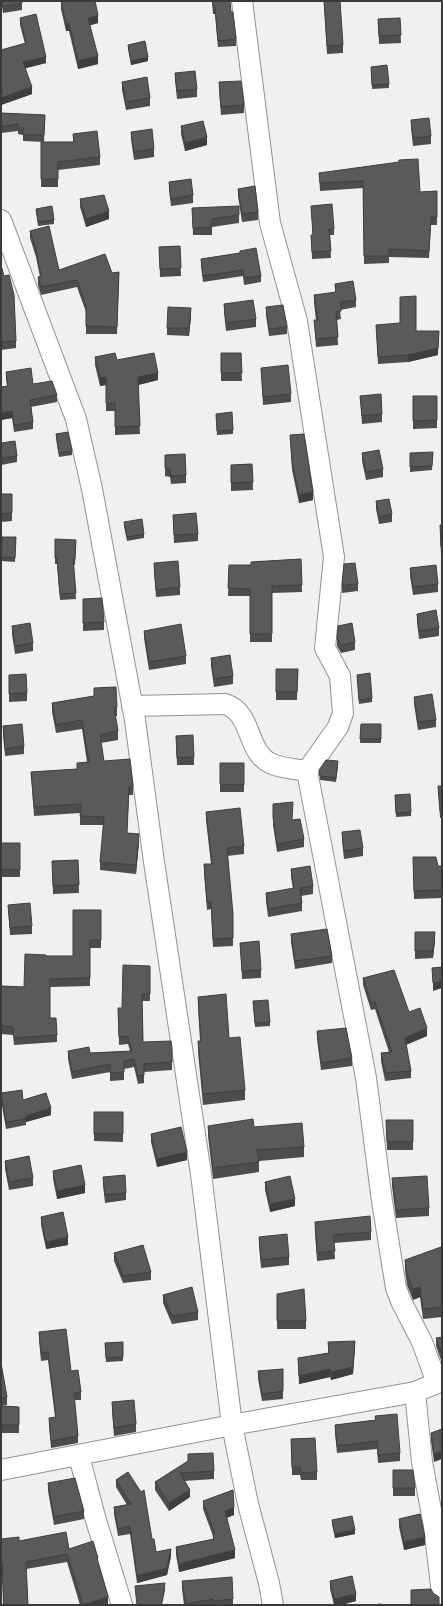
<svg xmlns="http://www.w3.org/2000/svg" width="443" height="1606" font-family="'Alegreya Sans',sans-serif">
<rect width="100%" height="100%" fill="#f0f0f2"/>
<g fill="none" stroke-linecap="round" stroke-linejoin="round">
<defs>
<path id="minor" d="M242,1L270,223L297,321L334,557L325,648L340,676L343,713L338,727L307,771L366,1078L382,1201L396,1288L401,1301L422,1342L437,1383
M1,220L76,419L92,489L135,720L154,862L201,1174L232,1425L248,1504L269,1583L273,1605
M132,706L225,704C253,713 246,751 270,763C279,768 296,769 307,771
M415,1392L422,1462L434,1526L442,1594
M79,1456L95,1517L122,1605
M1,1470L232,1425L415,1392L442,1381"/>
</defs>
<!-- minor casing -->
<use href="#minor" stroke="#929294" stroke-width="22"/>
<!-- minor -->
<use href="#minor" stroke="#fff" stroke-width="20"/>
</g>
<!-- wall -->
<path fill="#4e4d4d" d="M1,1H22V10L3,13Z
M61,1L98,23L90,25L98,64L78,69L69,31H66L61,9Z
M212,1L231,12L236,39V46L218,47L215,14H213Z
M324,1L343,45V53L327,54Z
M20,18L46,63L25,68L32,94L1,105L25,44L20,25Z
M400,18L401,43L379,44L378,19Z
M128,45L148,61L131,65L128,49Z
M371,67L389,84V88L372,89Z
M175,73L197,89V97L177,99L175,80Z
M122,82L150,98V106L126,110L122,90Z
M219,82L244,105V113L221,115L219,90Z
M1,113L45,115L44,142L23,141V135L18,134V131L1,133Z
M411,120L431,136V144L413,146L411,128Z
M181,126L207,145L185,151L181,134Z
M131,132L154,149V157L134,160L131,139Z
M73,134L100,157V165L58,170V187H41V142H73Z
M319,173L420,192L437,191V225H431L429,258L389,257V263L364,264L363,188L320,191Z
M169,182L193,195V203L171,206L169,190Z
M238,189L258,212V220L242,222L238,196Z
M80,199L109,219L86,227L80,207Z
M311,206L334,229V235H330L331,258L312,259L311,235H313Z
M192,208L239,215V223L212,227V235H193Z
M36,209L54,220V224L38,226Z
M30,231L59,270L112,273L119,272L117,334H86V312L77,287L41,295L38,285V277H40L36,257L30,238Z
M180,246L181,276L160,277L159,247Z
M240,251L261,276V282L244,285L243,276L203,282L201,265V259L240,253Z
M1,265L16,341V348L1,350Z
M335,284L356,300V307L340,310L341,319L337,320L338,345L316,347L314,320H316L314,303V295L335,293Z
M224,304L256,319V327L226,331L224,312Z
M266,307L287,327V334L269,336L266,315Z
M191,316L189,336L167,335V328Z
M376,325L416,331L438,355L408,362L378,364Z
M221,353H241L242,381H221Z
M95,357L117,360L158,380L138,385L140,434L115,435V411H106V385L100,386L95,365Z
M261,368L291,394V402L263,405Z
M6,372L57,395V402L31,407L33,422V429L14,432L12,418L1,420V387L7,386L6,379Z
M360,396L382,414V422L362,424Z
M413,396H437V428L413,429Z
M216,414L233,430V434L217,435Z
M56,434L72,451V455L59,457L56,438Z
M290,435L313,500L299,503L292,470Z
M1,443L17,456V462L1,465Z
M433,452L432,470L410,472V467Z
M362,453L383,469V477L366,480L362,461Z
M165,455L186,475V483L171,484L170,477L165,476Z
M252,464L253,490L231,491V465Z
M1,494H12V521L1,522Z
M376,501L392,514V522L379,524L376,509Z
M173,515L198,534V541L174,543Z
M124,522L144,534V538L127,541L124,526Z
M442,525V555H441L440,533Z
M16,537L15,562L1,561V551Z
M55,539L76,540L75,565H74L76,599L60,600L57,564H55Z
M301,559L302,592L272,593V642H250V596H228L229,565H251V562Z
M154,563L180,587V595L156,597L154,571Z
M410,568L438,584V592L413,595L410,576Z
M358,584V591L342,593V585Z
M83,599L104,622V630L83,631Z
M417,614L439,628V636L419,639L417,622Z
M12,626L33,643V651L15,654L12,634Z
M144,631L186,656V664L149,670L144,638Z
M337,638L355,642V650L341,653L337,646Z
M211,658L233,676V684L214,687L211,666Z
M276,669H298L297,700H276Z
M357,675L372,698V702L359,704Z
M9,682L27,693V701L9,702Z
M94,688L117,707V716H115L118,731V740L101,743L104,761L133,786V795H129L127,833L139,842L136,874L100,870V862L104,825H80V813L34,816L31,772L77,769V763L87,762L82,729L56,733L52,712V703L94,696Z
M414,697L436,720V727L418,730L414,704Z
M361,724H381V743H360Z
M3,726L24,746V754L5,756L3,734Z
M176,736L194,757V765H177Z
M220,763H244V792H220Z
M338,765L336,782L320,780L319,770Z
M438,786H442V818H440Z
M395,795L411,812V816L396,817Z
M273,804L293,820L304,839V847L277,852L273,825Z
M206,812L244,846V854L227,856L233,914V946L213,947L211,909L207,910L204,872V864H211L206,820Z
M342,832L363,848V856L344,859L342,840Z
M1,843H20V877H1Z
M413,857L438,866H442V898L414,899Z
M78,860L79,893L53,894L52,861Z
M291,869L313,886V894L301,896L302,903V911L268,917L266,901V893L293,889L291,877Z
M8,905L32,926V934L10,935Z
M101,910V948H90V986L50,987V1018L57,1035V1042L14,1045L13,1035L1,1034V986L24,987L46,956H73Z
M415,932L435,940L433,958L415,959Z
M291,934L332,956V963L295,969L291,942Z
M240,943L261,970V978L242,979Z
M150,966V1001H142L143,1042L172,1048V1070L144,1072V1083L138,1084L134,1067L124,1069V1080L110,1081V1072L72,1079L68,1059V1051L90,1053L130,1051L128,1044L119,1045L118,1008H122Z
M363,978L409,1012L427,1036L406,1045L411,1071V1078L385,1081L381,1061V1053L389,1052L375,1009L371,1010L363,985Z
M198,997L229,1038L245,1090V1100L203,1105L198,1052V1041H200L198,1007Z
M253,1001L270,1022V1026L255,1027Z
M317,1031L352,1058V1066L321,1070L317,1039Z
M1,1093L23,1100L51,1115L26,1122V1125L6,1129L1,1100Z
M94,1112H123V1142L94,1141Z
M386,1120H413V1150H387Z
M208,1126L254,1127L304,1147V1157L259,1161V1172L213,1179L208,1136Z
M151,1134L187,1160L157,1167L151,1142Z
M5,1161L33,1178V1186L9,1190L5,1169Z
M53,1171L85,1193L57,1199L53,1179Z
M103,1177L126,1193V1200L105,1203L103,1185Z
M392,1178L429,1208V1216L396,1218L392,1186Z
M265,1182L295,1206L270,1212L265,1190Z
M41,1217L68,1245L46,1249L41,1225Z
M315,1222L371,1232V1240L334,1243L335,1259L317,1261L315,1230Z
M259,1237L289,1257V1265L261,1268L259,1245Z
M442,1249V1317L423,1319L420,1297L413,1300L407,1285L405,1270V1260Z
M114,1253L151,1272V1280L123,1283L114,1261Z
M277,1294L306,1321V1329H277Z
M163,1295L198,1312V1320L172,1324L163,1303Z
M39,1332L71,1371L81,1392V1400H74L78,1436V1443L51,1448L49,1425V1418L55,1417L48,1360L41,1361L39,1340Z
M442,1337V1363L436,1346V1338Z
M123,1342V1361L106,1362L105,1343Z
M328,1342L355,1349L353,1374L331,1380L330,1377L299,1384L298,1358L328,1353Z
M1,1363L7,1397V1405L1,1406Z
M283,1369V1399L262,1401L258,1379V1371Z
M112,1402L136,1424V1432L114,1436L112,1410Z
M1,1406L19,1407V1433H1Z
M375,1416L400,1453V1461L378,1463L377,1449L337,1453L335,1433V1425L375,1420Z
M442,1429L434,1462L431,1441V1433Z
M291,1439L317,1472V1480H301L300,1475H292Z
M188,1454L214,1471V1479L184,1481L190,1497L169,1511L155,1490V1482L188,1462Z
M393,1470L415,1488V1496H393Z
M128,1472L156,1552L171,1556L167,1575L137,1583L130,1534L118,1536L114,1514V1507L127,1505L116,1487V1480Z
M48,1483L84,1511V1519L54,1525L48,1491Z
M203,1501L234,1515L227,1518L235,1558L179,1572L176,1555V1547L213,1539V1536L203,1509Z
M399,1519L425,1545L404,1550L399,1527Z
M332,1520L355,1534L335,1538L332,1524Z
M1,1539L19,1541L69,1549L98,1562L108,1605H80L67,1562L26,1569L28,1605H3L2,1571H1Z
M182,1581L233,1599V1605H184L182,1589Z
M330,1581L356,1601L341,1605H334L330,1589Z"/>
<!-- shaded-wall -->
<path fill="#403f3f" d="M98,15V23L88,26V18Z
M69,23V31H66V24Z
M98,56V64L78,69V61Z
M46,57V63L23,69V62Z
M148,57V61L131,65V61Z
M32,87V94L1,105V98Z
M207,137V145L185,151V143Z
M109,211V219L86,227V219Z
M191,308V316L189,336V328Z
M439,331L438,355L408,362V355Z
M158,373V380L138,385V377Z
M106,377V385L100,386V378Z
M12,411V418L1,420V413Z
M313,492V500L299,503V495Z
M139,834V842L136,874V865Z
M435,932V940L433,958V951Z
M442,981V988L433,991V983Z
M427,1028V1036L405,1045V1038Z
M51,1108V1115L26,1122V1116Z
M187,1152V1160L157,1167V1159Z
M85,1185V1193L57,1199V1191Z
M295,1199V1206L270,1212V1204Z
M68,1237V1245L46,1249V1242Z
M420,1287V1297L413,1300V1289Z
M355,1341L353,1374L331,1380V1372Z
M330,1369V1377L299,1384V1376Z
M442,1451V1459L434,1462V1454Z
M190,1490V1497L169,1511V1503Z
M234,1507V1515L225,1518V1511Z
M355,1530V1534L335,1538V1534Z
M425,1537V1545L404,1550V1542Z
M171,1549V1556L167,1575L137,1583V1576Z
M235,1550V1558L179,1572V1564Z
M165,1583V1590L162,1605H161Z
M356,1594V1601L341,1605H334V1599Z
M108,1597V1605H83Z"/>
<!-- building -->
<path fill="#5b5a5a" stroke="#403f3f" d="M2,1H22V3L3,6Z
M61,1H95L98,15L88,18L98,56L78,61L69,23L66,24Z
M213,1H230L231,12H233L236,39L218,41L215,7H213Z
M324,1H340L343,45L327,46Z
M36,14L46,57L23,62L32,87L1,98V50L26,43L20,18Z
M400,18L401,35L379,36L378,19Z
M145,41L148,57L131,61L128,45Z
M387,65L389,84L372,85L371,67Z
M195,71L197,89L177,91L175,73Z
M147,77L150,98L126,102L122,82Z
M241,81L244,105L221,107L219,82Z
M1,113L45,115L44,135H23V128H18V124L1,127Z
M429,118L431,136L413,138L411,120Z
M203,121L207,137L185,143L181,126Z
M152,129L154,149L134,152L131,132Z
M97,131L100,157L58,162V179H41V142H74L73,134Z
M418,159L420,192L437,191V217H431L429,251L389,249V256H364L363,181L320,183L319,173L399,162V160Z
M191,179L193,195L171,199L169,182Z
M255,186L258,212L242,214L238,189Z
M104,195L109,211L86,219L80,199Z
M332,204L334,229H329L331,251L312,252L311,235H313L311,206Z
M52,206L54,220L38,222L36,209Z
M239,206V215L212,219V227L193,228L192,208Z
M49,226L59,270L105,254L112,273L119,272L117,327L86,326V306L77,280L41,287L38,277L41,276L36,249L30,231Z
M180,246L181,268L160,269L159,247Z
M256,248L261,276L244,278L243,270L203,276L201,259L240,253V251Z
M1,265L4,276L9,275L14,295L16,341L1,342Z
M353,281L356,300L340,302L341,311L336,312L338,337L316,339L314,320H318L314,295L336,292L335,284Z
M416,296V331H439L438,348L408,355L378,357L376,325L400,323V297Z
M253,300L256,319L226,323L224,304Z
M283,305L287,327L269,329L266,307Z
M168,307L191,308L189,328H167Z
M115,353L117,360L154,353L158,373L138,377L140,426L115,427V403H106V377L100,378L95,357Z
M221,353H241L242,373H221Z
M288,365L291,394L263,397L261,368Z
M31,368L33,384L52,381L57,395L30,400L33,422L14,425L12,411L1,413V387L8,386L6,372Z
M381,394L382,414L362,416L360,396Z
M413,396H437V420L413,421Z
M232,412L233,430L217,431L216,414Z
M68,432L72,451L59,453L56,434Z
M304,434L313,492L299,495L292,462L290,435Z
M15,441L17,456L1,458V443Z
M379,450L383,469L366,472L362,453Z
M433,452L432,466L410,467V453Z
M185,454L186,475L171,476L170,469L165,468V455Z
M252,464L253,482L231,483V465Z
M1,494H12V513L1,514Z
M389,499L392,514L379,517L376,501Z
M196,513L198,534L174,535L173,515Z
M142,519L144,534L127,537L124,522Z
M440,525H442V547H441Z
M2,537H16L15,558L1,557Z
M55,539L76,540L75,559H73L76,593L60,594L57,558H55Z
M301,559L302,585L272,586V634H250V589L228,588L229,565H251V562Z
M178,561L180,587L156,590L154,563Z
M355,563L358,584L342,585L344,564Z
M436,565L438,584L413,587L410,568Z
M102,598L104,622L83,623V599Z
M436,610L439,628L419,631L417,614Z
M30,623L33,643L15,646L12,626Z
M352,623L355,642L341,645L337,638L338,626Z
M181,624L186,656L149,662L144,631Z
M230,655L233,676L214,679L211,658Z
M276,669H298L297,692H276Z
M370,673L372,698L359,700L357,675Z
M26,674L27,693L9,694V675Z
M116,687L117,707H114L118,731L100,735L104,761L130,759L133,786L129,787L127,833L139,834L136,865L100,862L104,817L80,816L81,804L34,807L31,772L77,769V763L89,762L82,720L56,725L52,703L94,696V688Z
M432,694L436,720L418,722L414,697Z
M22,724L24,746L5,749L3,726Z
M361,724H381V739H360Z
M193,735L194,757L177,758L176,736Z
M326,760L338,761L336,778L320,776L319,770Z
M220,763H244V785L220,784Z
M438,786H442V810L440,811Z
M410,794L411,812L396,813L395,795Z
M293,802L292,820L300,819L304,839L277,844L273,817V804Z
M240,808L244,846L227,848L233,914V938L213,939L211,902H207L204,864H212L206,812Z
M360,830L363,848L344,851L342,832Z
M1,843H20V870L1,869Z
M413,857H436L438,866H442V890L414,891Z
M78,860L79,885L53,886L52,861Z
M310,866L313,886L300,888L302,903L268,909L266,893L294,888L291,869Z
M30,903L32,926L10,928L8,905Z
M73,910H101V940H90V978L50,979V1018H56L57,1035L14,1038L13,1027L1,1026V986L24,987L25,954L46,955V956H73Z
M327,929L332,956L295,961L291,934Z
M415,932H435L433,951H415Z
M259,941L261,970L242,971L240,943Z
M123,965L150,966V994H142L143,1042L171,1041L172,1048V1062L144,1064V1075L138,1076L134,1059L124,1061V1072L110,1073V1064L72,1072L68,1051L89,1047L90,1053L132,1051L128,1036L119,1037L118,1008H122Z
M442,967V981L433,983L432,968Z
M394,970L409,1012L420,1008L427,1028L405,1038L411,1071L385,1073L381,1053L392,1052L375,1002L371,1003L363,978Z
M226,994L229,1038L240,1037L245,1090L203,1094L198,1041H201L198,997Z
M268,1000L270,1022L255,1023L253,1001Z
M346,1028L352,1058L321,1063L317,1031Z
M22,1090L23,1100L46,1093L51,1108L26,1116V1119L6,1122L1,1093Z
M94,1112H123V1134H94Z
M253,1119L254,1127L302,1123L304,1147L257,1150L259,1162L213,1168L208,1126Z
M386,1120H413V1142H387Z
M181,1127L187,1152L157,1159L151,1134Z
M29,1156L33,1178L9,1182L5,1161Z
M81,1165L85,1185L57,1191L53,1171Z
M125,1175L126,1193L105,1195L103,1177Z
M290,1176L295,1199L270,1204L265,1182Z
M427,1176L429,1208L396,1210L392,1178Z
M63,1212L68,1237L46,1242L41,1217Z
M370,1216L371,1232L333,1235L335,1251L317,1253L315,1222Z
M287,1234L289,1257L261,1260L259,1237Z
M143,1245L151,1272L123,1276L114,1253Z
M441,1247L442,1249V1307L423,1309L420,1287L413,1289L407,1275L405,1260Z
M192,1287L198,1312L172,1316L163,1295Z
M304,1289L306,1321H277V1294Z
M66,1329L71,1371L78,1370L81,1392L74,1393L78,1436L51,1441L49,1418L56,1417L48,1352L41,1353L39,1332Z
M442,1337V1355L436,1338Z
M355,1341L353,1367L331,1372L330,1369L299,1376L298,1358L329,1353L328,1342Z
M123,1342V1357L106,1358L105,1343Z
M1,1363L7,1397L1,1398Z
M283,1369V1391L262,1394L258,1371Z
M134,1400L136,1424L114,1428L112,1402Z
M1,1406L19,1407V1425H1Z
M397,1414L400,1453L378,1455L377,1441L337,1446L335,1425L376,1420L375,1416Z
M442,1429V1451L434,1454L431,1433Z
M315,1438L317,1472L301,1473L300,1467H292L291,1439Z
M213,1453L214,1471L180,1473L190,1490L169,1503L155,1482L188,1461V1454Z
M393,1470H413L415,1488H393Z
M128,1472L141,1492L144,1490L152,1539H154L156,1552L171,1549L167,1568L137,1576L130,1526L118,1529L114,1507L131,1504L116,1480Z
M75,1478L84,1511L54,1517L48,1483Z
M233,1490L234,1507L225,1511L235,1550L179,1564L176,1547L214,1539L213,1535L215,1534L203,1501Z
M420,1514L425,1537L404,1542L399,1519Z
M352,1516L355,1530L335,1534L332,1520Z
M66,1532L69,1549L93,1541L98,1558H97L108,1597L83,1605L67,1554L26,1562L28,1605H4L2,1563H1V1539L19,1537V1541Z
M352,1576L356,1594L334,1599L330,1581Z
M232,1577L233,1599L214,1601L213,1599L186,1604L182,1581Z
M165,1583L161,1605H137L135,1586Z
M431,1589L433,1593L439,1597V1605H411V1590Z
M378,1604L389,1605H378Z"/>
<!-- border -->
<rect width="443" height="1606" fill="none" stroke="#3a3a3b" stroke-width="4"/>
</svg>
